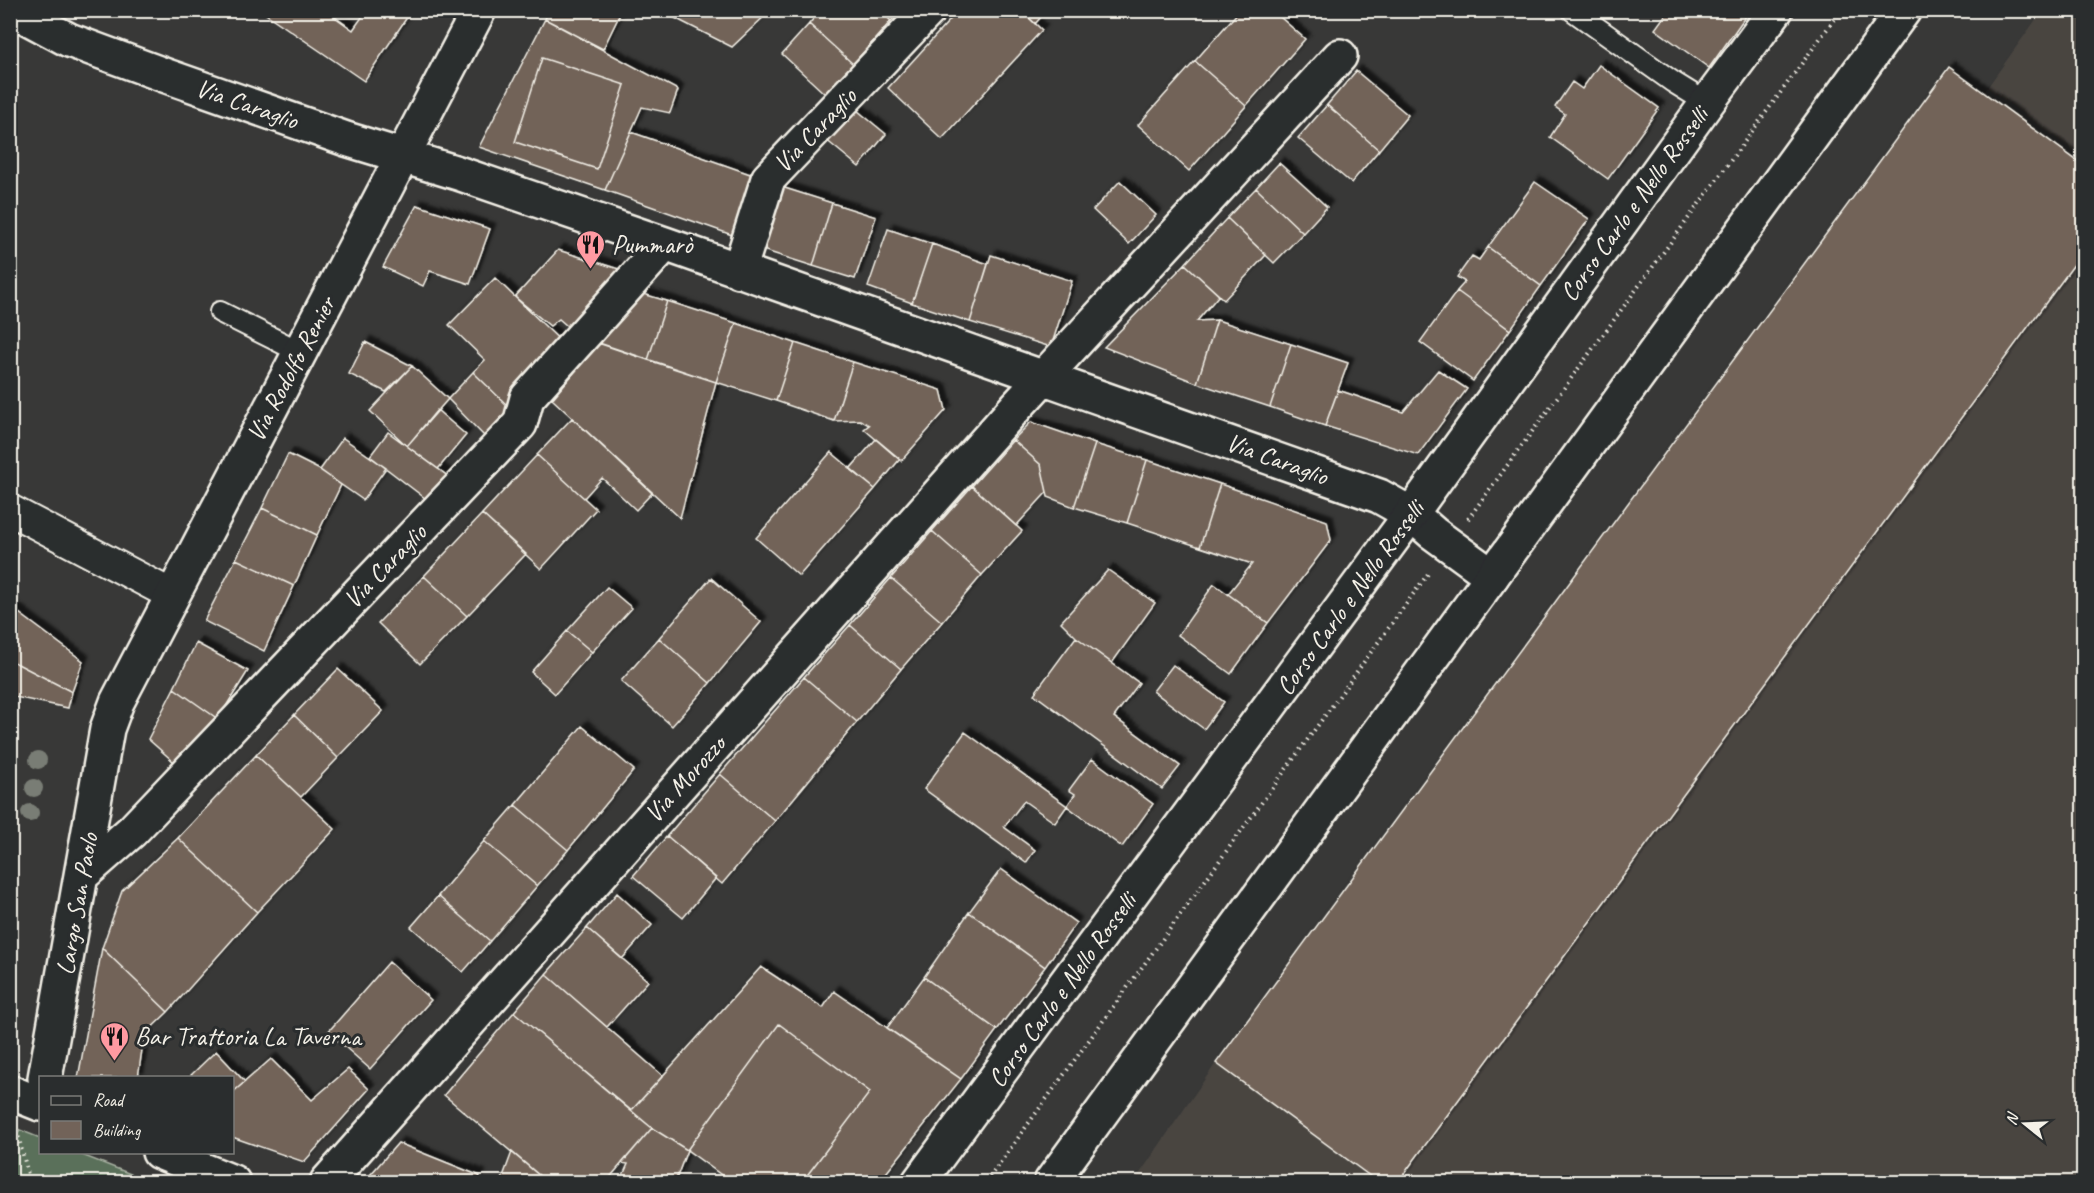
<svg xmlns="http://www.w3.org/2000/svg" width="2094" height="1193" font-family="Caveat,sans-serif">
<defs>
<filter id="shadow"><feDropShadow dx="5.5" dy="-5.5" stdDeviation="1.5" flood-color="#0009"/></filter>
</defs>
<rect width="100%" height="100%" fill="#383837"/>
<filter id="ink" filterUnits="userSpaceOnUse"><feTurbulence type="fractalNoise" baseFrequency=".0167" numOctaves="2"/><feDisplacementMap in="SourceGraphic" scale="12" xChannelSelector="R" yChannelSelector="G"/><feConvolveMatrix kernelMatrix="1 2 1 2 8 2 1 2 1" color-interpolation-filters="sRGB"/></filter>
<g filter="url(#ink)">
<!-- built -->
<path fill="#494541" d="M2042,11H2083V1182H1134L1216,1063L1949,67L1984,92Z"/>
<!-- green -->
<path fill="#5a6f5a" stroke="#a7b0a1" stroke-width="1.5" d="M10,1126L40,1138V1152L77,1153L151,1182H11Z"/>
<!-- building -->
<path fill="#726359" stroke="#f4f1e8" stroke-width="1.5" filter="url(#shadow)" d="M260,10H325L353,30L367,10H412L364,81Z
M549,10H622L603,49L545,19Z
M659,10H771L732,47Z
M821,10H880L891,21L853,64L809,24Z
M880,10H902L891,21Z
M959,10H1021L1042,30L942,139L888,88Z
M1021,10H1047L1035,24Z
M1240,10H1272L1305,39L1246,106L1195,61Z
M1669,10H1750L1709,68L1655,29Z
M545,19L678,90L670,113L642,107L605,190L479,147Z
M809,24L853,64L825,94L782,54Z
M542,58L625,85L597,169L515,142Z
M1195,61L1246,106L1189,171L1138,125Z
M1599,65L1659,108L1608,179L1550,137L1565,114L1555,107L1572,82L1582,89Z
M1949,67L2084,166V251L1398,1182H1378L1216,1063Z
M1356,71L1408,115L1379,150L1327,105Z
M1327,105L1379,150L1351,183L1298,138Z
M852,106L886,134L859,167L825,139Z
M631,132L753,175L732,235L605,190Z
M1279,163L1327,207L1303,233L1256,188Z
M1120,181L1156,215L1129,244L1093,210Z
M1535,182L1589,219L1541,286L1488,247Z
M772,184L832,203L813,266L753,247Z
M1256,188L1303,233L1274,263L1227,218Z
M832,203L876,217L855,279L813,266Z
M417,205L490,229L470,284L430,271L423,286L383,267Z
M1227,218L1266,255L1224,300L1185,264Z
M888,229L932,244L912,303L868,287Z
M932,244L988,264L970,322L912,303Z
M1488,247L1541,286L1510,330L1457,291L1465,282L1457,277L1472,256L1479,260Z
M558,250L619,269L623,280L574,332L559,319L550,326L515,297Z
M991,255L1072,281L1051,347L970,322Z
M1185,264L1219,295L1197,321L1217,320L1197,383L1104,347Z
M495,278L569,349L511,409L473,372L485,360L449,325Z
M633,291L667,301L648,360L589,340Z
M1457,291L1510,330L1473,381L1420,342Z
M667,301L736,323L716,382L648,360Z
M1217,320L1291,344L1270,407L1197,383Z
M736,323L795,343L776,401L716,382Z
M365,342L412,366L386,392L349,374Z
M599,343L716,382L680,518L552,399Z
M795,343L853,362L834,421L776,401Z
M1291,344L1348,363L1325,426L1270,407Z
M853,362L941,390L946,410L901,461L864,429L869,425L860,420L834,421Z
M412,366L448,399L407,446L370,411Z
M1438,370L1467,389L1418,455L1325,426L1338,390L1403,412Z
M473,372L511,409L484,436L448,399Z
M437,410L466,435L438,469L407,446Z
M572,418L652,493L636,510L602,478L584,498L537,455Z
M1031,422L1095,444L1074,507L1048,497L1041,465L1013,440Z
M388,432L449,477L430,502L370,456Z
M343,438L386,468L363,500L320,470Z
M876,439L900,459L875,489L850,469Z
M1013,440L1041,465L1047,492L1016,526L972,486Z
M1095,444L1147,460L1127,523L1074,507Z
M831,452L875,489L799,576L756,538Z
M288,454L320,470L341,485L317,535L262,508Z
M537,455L596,509L541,569L482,514Z
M1147,460L1220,484L1200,547L1127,523Z
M1220,484L1327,521L1331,540L1268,623L1228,594L1252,564L1200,547Z
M972,486L1022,531L982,575L932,531Z
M262,508L317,535L294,586L236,559Z
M482,514L526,554L467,616L424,576Z
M932,531L982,575L942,622L891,578Z
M236,559L294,586L264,651L204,621Z
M1108,570L1155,603L1112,663L1076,637L1061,622Z
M424,576L467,616L420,664L378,623Z
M711,578L761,622L710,683L659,638Z
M891,578L942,622L901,669L850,625Z
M1214,584L1268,623L1231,674L1178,635Z
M607,587L632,608L592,652L567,631Z
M11,607L83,661L72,692L10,660Z
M850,625L901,669L857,722L804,677Z
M567,631L592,652L555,694L531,672Z
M1076,637L1139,683L1114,717L1180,766L1162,789L1034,694Z
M659,638L710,683L672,726L621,681Z
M196,643L248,671L218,719L174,688Z
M10,660L72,692L68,708L10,696Z
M1173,665L1224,702L1204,729L1153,691Z
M338,669L383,711L338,758L294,715Z
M804,677L857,722L775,821L720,774Z
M174,688L218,719L174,762L148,739Z
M294,715L338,758L301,797L256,755Z
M582,726L634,770L568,850L515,805Z
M965,732L1067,806L1055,823L1024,801L1004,827L1035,850L1026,863L924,789Z
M256,755L335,829L257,912L178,838Z
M1092,759L1153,804L1122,847L1067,806L1075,794L1069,790Z
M720,774L775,821L722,884L667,836Z
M515,805L568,850L537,886L484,841Z
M667,836L716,878L683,918L633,876Z
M178,838L257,912L168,1012L102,948L122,891Z
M484,841L537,886L490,941L438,896Z
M1001,869L1076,923L1045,967L969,912Z
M617,893L652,925L622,959L587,928Z
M438,896L490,941L463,972L411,927Z
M969,912L1045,967L997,1030L924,977Z
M587,928L648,981L607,1027L546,974Z
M102,948L168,1012L144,1035L138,1078H78Z
M389,962L431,1000L370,1069L328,1032Z
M761,967L823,1008L834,991L961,1079L879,1182H802L870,1092L779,1024L687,1150L652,1128L631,1111Z
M546,974L663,1076L631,1111L514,1012Z
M924,977L997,1030L961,1079L887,1028Z
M514,1012L652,1128L606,1182H547L444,1095Z
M779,1024L870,1092L802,1182H731L687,1150Z
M216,1051L245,1082L232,1093V1078H191V1075Z
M271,1059L312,1100L348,1069L369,1089L304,1162L232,1137V1093Z
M652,1128L687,1150L675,1182H620L628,1164L622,1163Z
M398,1143L480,1176L477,1182H364Z
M512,1152L547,1182H501Z"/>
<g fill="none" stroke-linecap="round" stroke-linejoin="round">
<defs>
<path id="service" d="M1572,10L1673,82L1707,103
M220,312L300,352"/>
<path id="pedestrian" d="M10,510L172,595"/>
<path id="minor" d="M13,10L69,40L164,75L346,139L458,173L665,244L1379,496L1411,514L1433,533L1492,576
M739,271L768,179L929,10
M83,874L132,831L520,424L527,398L665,244
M45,1078L107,729L117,702L479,10
M10,1092L40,1104
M159,1152L233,1182
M327,1182L1017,406L1340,56"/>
<path id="tertiary" d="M919,1182L1411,514L1707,103L1776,10
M1051,1182L1904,10"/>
</defs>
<!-- service casing -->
<use href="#service" stroke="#f4f1e8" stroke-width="24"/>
<!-- pedestrian casing -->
<use href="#pedestrian" stroke="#f4f1e8" stroke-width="34"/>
<!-- minor casing -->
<use href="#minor" stroke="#f4f1e8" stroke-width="38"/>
<!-- tertiary casing -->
<use href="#tertiary" stroke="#f4f1e8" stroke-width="38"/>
<!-- path -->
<path stroke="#f4f1e8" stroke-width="4" stroke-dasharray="1.5 4.5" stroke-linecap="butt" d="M1468,519L1841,10
M17,1131L30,1182
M986,1182L1430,571"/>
<!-- service -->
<use href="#service" stroke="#2a2d2e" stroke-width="20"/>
<!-- pedestrian -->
<use href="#pedestrian" stroke="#2a2d2e" stroke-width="30"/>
<!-- minor -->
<use href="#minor" stroke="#2a2d2e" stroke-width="33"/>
<!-- tertiary -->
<use href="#tertiary" stroke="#2a2d2e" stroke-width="33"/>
</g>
<!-- trees -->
<g fill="#797d75">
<circle cx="38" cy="760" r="9"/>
<circle cx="34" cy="788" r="9"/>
<circle cx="30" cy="813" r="9"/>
</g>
</g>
<!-- icons -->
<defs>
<symbol id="restaurant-pin" viewBox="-11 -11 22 30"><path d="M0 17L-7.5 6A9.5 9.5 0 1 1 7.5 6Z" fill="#ff9aa2" stroke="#2a2d2e"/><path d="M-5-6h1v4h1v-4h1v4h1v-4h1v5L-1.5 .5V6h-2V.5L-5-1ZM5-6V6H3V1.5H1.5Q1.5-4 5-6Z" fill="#111"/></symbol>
</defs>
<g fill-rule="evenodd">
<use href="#restaurant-pin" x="574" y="228" width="33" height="45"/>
<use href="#restaurant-pin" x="98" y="1020" width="33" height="45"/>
</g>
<g text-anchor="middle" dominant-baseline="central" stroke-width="6" stroke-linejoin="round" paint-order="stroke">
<!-- street labels -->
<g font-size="26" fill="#f4f1e8" stroke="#2a2d2e">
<text transform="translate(247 104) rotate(19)">Via Caraglio</text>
<text transform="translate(815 130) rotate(-46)">Via Caraglio</text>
<text transform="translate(1634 204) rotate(-54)">Corso Carlo e Nello Rosselli</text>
<text transform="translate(291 369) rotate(-62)">Via Rodolfo Renier</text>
<text transform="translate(1277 459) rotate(20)">Via Caraglio</text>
<text transform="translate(385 566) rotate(-46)">Via Caraglio</text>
<text transform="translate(1350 598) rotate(-54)">Corso Carlo e Nello Rosselli</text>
<text transform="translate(685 779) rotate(-48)">Via Morozzo</text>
<text transform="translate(77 904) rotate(-80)">Largo San Paolo</text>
<text transform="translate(1062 990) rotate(-54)">Corso Carlo e Nello Rosselli</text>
</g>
<!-- poi labels -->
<g font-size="26" fill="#f4f1e8" stroke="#2a2d2e" text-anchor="start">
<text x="612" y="244">Pummarò</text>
<text x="135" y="1036">Bar Trattoria La Taverna</text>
</g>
</g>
<!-- margin -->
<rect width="2094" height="1193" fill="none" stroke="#2a2d2e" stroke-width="36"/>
<rect x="18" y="18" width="2058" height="1157" fill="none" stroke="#f4f1e8" stroke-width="2" filter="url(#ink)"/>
<!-- legend -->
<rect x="39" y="1076" width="195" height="78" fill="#2a2d2e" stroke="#7b7b78" stroke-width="1.5"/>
<rect x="51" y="1096" width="30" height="9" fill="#2a2d2e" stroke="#7b7b78" stroke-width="1.5"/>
<text x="93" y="1106" font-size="18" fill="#f4f1e8">Road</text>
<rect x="51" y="1121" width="30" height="18" fill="#726359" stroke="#7b7b78" stroke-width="1.5"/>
<text x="93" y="1136" font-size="18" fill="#f4f1e8">Building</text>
<!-- north arrow -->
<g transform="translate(2025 1124) rotate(288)" stroke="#2a2d2e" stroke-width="4.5" paint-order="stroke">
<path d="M0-4.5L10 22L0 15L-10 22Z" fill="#f4f1e8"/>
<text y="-9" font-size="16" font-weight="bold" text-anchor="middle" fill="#f4f1e8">N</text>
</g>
</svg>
